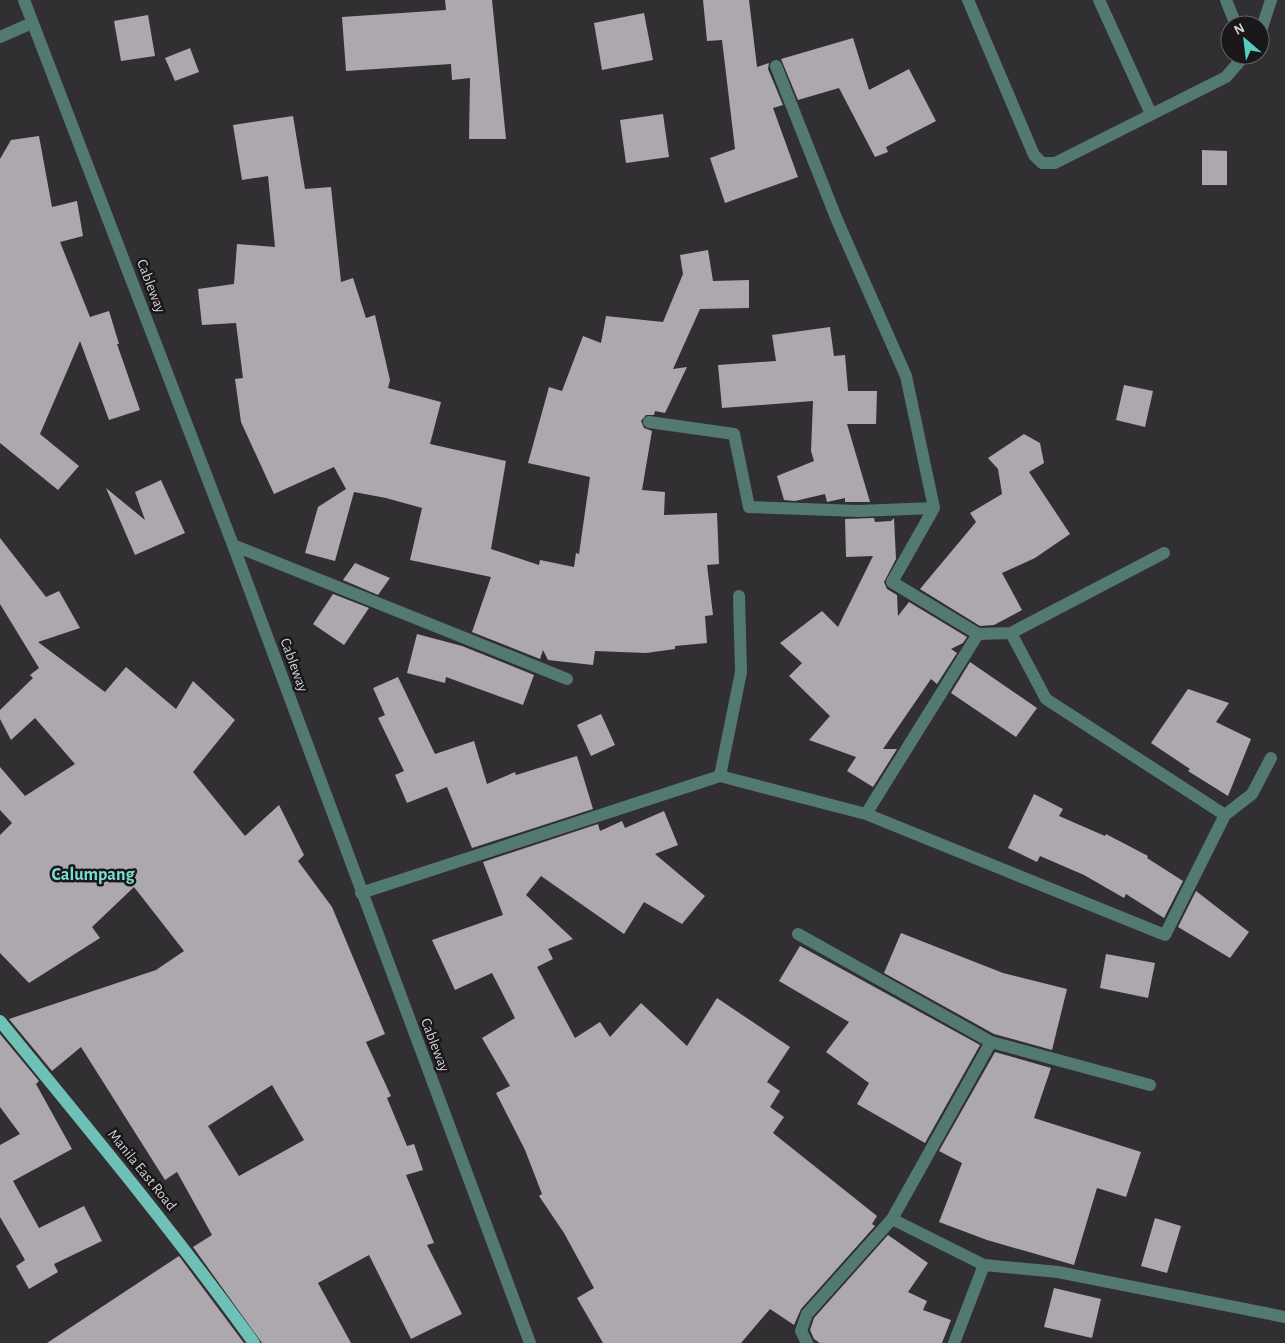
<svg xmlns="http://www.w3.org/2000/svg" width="1285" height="1343" font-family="'Alegreya Sans',sans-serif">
<rect width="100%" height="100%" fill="#322f33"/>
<!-- building -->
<path fill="#aca8ae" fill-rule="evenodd" d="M445,0H492L506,139H469L470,78L452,80L451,64L346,71L342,17L446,10Z
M703,0H749L757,67L769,63L768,69L783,105L773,108L798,177L725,203L710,158L735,149L722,40L707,41Z
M644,13L653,60L602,70L594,23Z
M148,15L155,56L121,61L114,21Z
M853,38L869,90L909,69L936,121L886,147L888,152L875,157L839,88L798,100L781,59Z
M190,48L199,72L175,81L165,58Z
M663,114L669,157L626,163L620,120Z
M293,116L305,189L331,187L341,282L353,278L366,318L375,315L390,380L388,388L441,402L430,444L506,461L491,549L539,565L540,560L574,567L576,553L579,554L590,477L528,463L549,387L562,391L583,336L601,343L606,316L663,322L683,274L680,255L708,250L713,281L749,280V308L700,309L673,369L687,367L665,413L655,411L654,415H646L641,421L644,428L652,431L642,490L665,492L664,515L717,513L719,564L707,565L713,615L705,616L707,643L675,646V649L646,653L595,651L593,665L548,660L543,650L540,659L472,632L491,577L410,560L422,508L386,498L354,492L335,561L305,553L318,507L346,489L334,467L274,494L241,422L235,379L243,378L236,323L202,325L198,289L234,284L237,244L275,247L268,176L242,180L233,125Z
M39,136L52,207L77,201L83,236L60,242L90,317L109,311L119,344H117L140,410L109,420L80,341L40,434L79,466L58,490L0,443V159L11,140Z
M1202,150L1227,151V185H1202Z
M830,327L834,356L845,355L848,391H877L876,424H847L870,502H845V498L827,502L825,494L795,501L784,500L777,476L814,461L811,451L813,401L722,408L718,365L776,361L772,335Z
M1124,385L1153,391L1145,427L1116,420Z
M1024,434L1040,443L1044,463L1029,472L1070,534L1035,558L1002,573L1022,610L994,625L980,626L920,589L976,522L970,513L1002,494L998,469L988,458Z
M161,480L185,533L135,555L106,488L145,520L135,492Z
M874,518L875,522L891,521L894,518L896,559L884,582L887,589L897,595L898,616L909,602L967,637L963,643L951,649L957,653L937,684L931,679L883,749H897L873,787L847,771L856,757L809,740L830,716L789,676L802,663L780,643L822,611L838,627L873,556L846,557L845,519Z
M0,538L46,597L59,591L80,628L38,642L105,692L126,667L176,709L193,681L235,720L193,772L245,836L279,805L304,855L298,861L332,907L385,1034L366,1042L391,1096L387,1098L407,1146L414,1144L423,1170L406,1175L434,1243L427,1245L462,1314L411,1339L369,1255L318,1283L351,1343H262L193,1247L212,1235L177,1172L165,1180L81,1047L52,1071L9,1019L156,970L184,951L134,887L92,927L100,938L29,983L0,953V835L12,823L0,810V767L25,796L75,764L35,718L11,740L0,719V710L33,678L30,675L39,668L0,604ZM272,1085L304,1140L239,1176L208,1126Z
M355,563L390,578L378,595L343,580Z
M333,594L369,608L344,645L313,624Z
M417,634L462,646L534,675L523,705L446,677L445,683L407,673Z
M970,662L1037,708L1016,737L951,693Z
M398,677L435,754L474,741L487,784L515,772L516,775L577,756L593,809L472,848L447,787L407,803L395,775L404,771L378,718L385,715L373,688Z
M1188,689L1229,703L1216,722L1251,739L1228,796L1188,771L1190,769L1151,743Z
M601,714L615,745L591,756L577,725Z
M1034,794L1063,809L1059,816L1105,836L1106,834L1148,856L1147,858L1183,881L1164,918L1126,894L1124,898L1084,875L1040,856L1037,862L1008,848Z
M664,811L678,845L655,854L705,896L682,924L644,902L624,934L541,876L526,895L573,939L548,949L553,959L537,967L575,1038L600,1022L610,1037L641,1003L687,1046L717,998L790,1047L767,1082L780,1091L770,1107L784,1117L773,1133L877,1216L872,1224L875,1226L801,1309L794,1325L770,1309L741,1343H603L577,1298L594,1288L564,1233L539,1196L542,1194L525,1150L496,1093L510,1086L482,1038L515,1018L492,973L455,990L432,940L503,915L483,862L598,824L600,831L622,821L625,828Z
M1196,891L1249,932L1230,958L1178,927Z
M901,933L1003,973L1067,989L1052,1050L994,1034L884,973Z
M800,946L980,1045L925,1143L857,1104L869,1083L826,1052L849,1022L779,981Z
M1106,954L1155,963L1148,998L1100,988Z
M0,1034L39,1081L36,1084L72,1149L13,1181L39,1228L84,1206L102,1241L54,1264L58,1272L29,1289L16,1266L25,1260L0,1217V1145L20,1134L0,1107Z
M995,1052L1051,1068L1034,1118L1141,1152L1126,1197L1097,1188L1074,1265L987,1240L939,1222L962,1163L939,1151Z
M1155,1218L1181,1226L1167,1273L1141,1266Z
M888,1235L928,1263L908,1292L927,1301L923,1310L951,1320L942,1343H820L814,1339L810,1330L814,1318Z
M179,1256L244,1343H47Z
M1054,1288L1101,1299L1092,1338L1044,1327Z"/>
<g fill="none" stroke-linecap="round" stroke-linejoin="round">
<!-- minor -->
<path stroke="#537973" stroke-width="12" d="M24,0L233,545L530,1343
M968,0L1034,155L1042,163H1055L1226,77L1245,55
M1099,0L1151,114
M1226,0L1236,25
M1260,34L1271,0
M0,37L32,23
M776,66L837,220L906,376L934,508L892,582L978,634L1011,633L1164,553
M649,422L734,434L749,507L858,511L934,508
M233,545L567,679
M1011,633L1046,699L1225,815
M720,776L741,672L739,596
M866,814L978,634
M361,893L720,776L866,814L1165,935L1225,815L1252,794L1271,758
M798,934L991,1042L1150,1085
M892,1219L984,1265L1058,1272L1285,1317
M807,1343L801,1331L807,1314L892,1219L991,1042
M954,1343L984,1265"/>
<!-- major -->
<path stroke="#6fc0b6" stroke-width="12" d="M0,1021C87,1127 174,1232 254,1343"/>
</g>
<g text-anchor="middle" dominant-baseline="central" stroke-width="5" stroke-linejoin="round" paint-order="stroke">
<!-- street labels -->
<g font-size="15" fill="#d2d0d3" stroke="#191719">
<text transform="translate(151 286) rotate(69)">Cableway</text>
<text transform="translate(294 665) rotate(70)">Cableway</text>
<text transform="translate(435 1045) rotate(69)">Cableway</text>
<text transform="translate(142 1170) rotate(51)">Manila East Road</text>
</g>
<!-- quarter labels -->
<g font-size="18" font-weight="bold" fill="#78e0d3" stroke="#191719">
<text x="93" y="875">Calumpang</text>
</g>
</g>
<!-- north arrow -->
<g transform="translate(1245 40) rotate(332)"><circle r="24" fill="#191719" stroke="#636163"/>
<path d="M0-4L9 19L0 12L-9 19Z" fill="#58cec0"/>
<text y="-8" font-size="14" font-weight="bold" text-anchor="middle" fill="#d2d0d3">N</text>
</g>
</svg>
